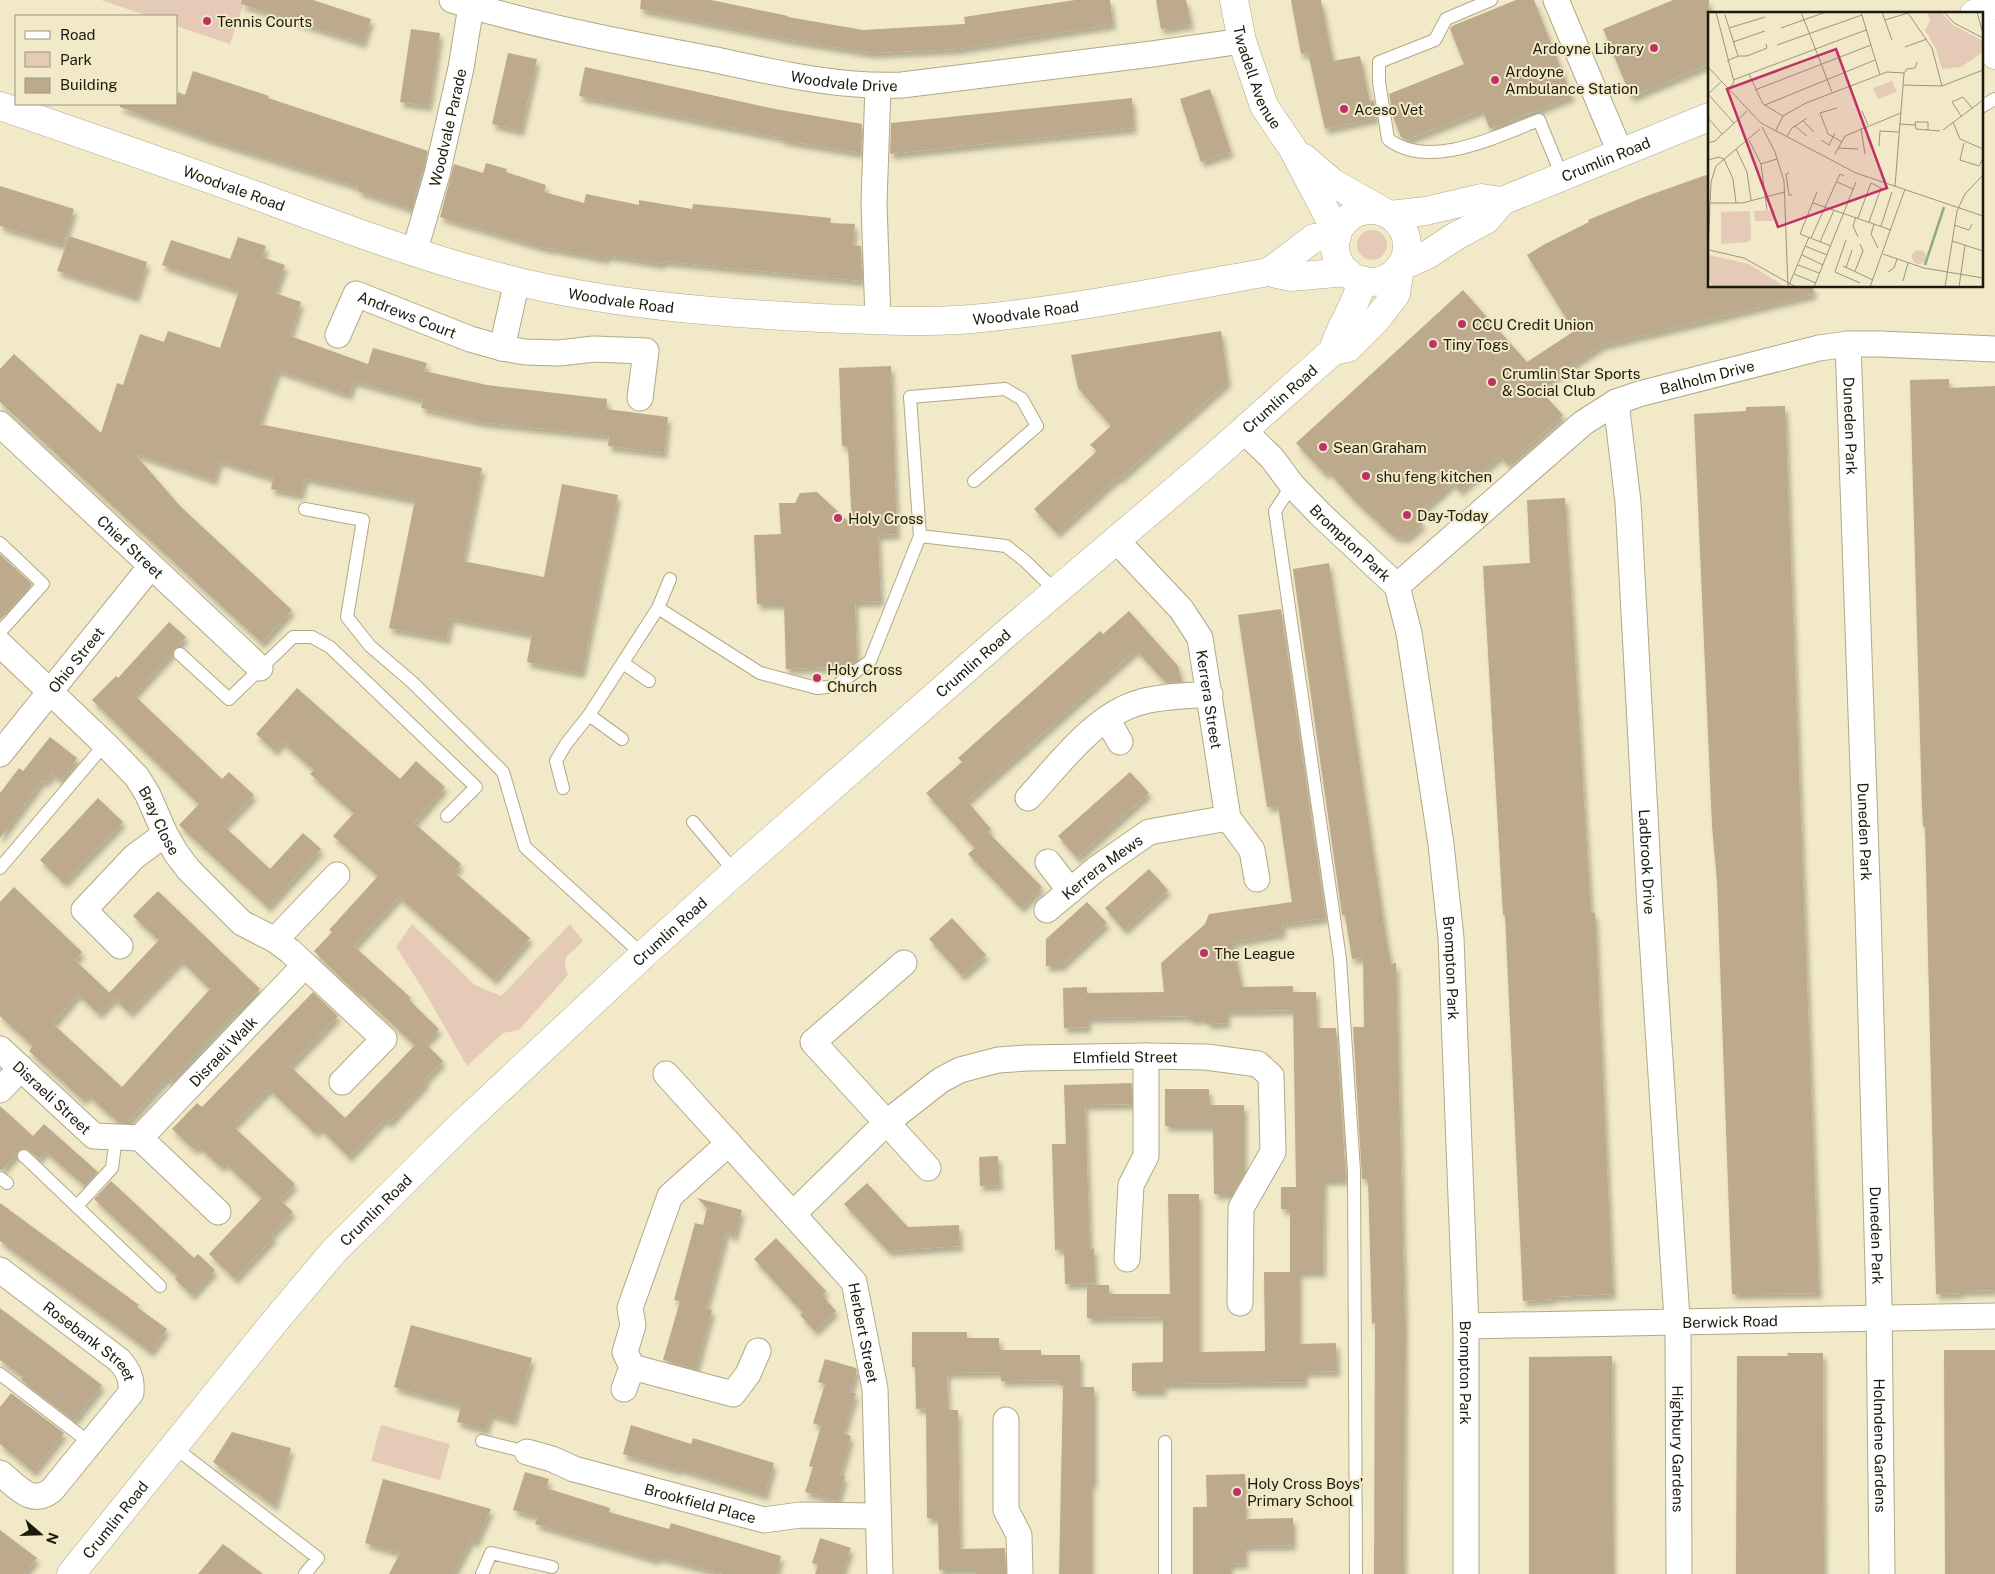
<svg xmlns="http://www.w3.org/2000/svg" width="1995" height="1574" font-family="'Public Sans',sans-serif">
<defs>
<filter id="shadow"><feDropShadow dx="3" dy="5.5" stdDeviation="2.5" flood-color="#0004"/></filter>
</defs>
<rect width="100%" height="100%" fill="#f1e9c7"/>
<!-- green -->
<path fill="#e5cbb7" d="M101,0H245L230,44L176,26V16H148Z
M1357 245a15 15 0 1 1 30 0a15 15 0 1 1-30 0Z
M412,924L475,985L501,996L570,924L583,941L566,957L565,966L568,975L519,1030L503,1033L467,1066L423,989L396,947Z
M381,1425L450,1444L440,1480L371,1461Z"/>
<!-- building -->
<path fill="#bdaa8d" filter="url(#shadow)" d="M242,0H313L371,19L363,43L241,4Z
M641,0H711L788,16V17L863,30L965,24L964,17L1075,0H1110L1113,24L957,49L872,53L792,40L640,9Z
M1156,0H1186L1191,24L1161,29Z
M1291,0H1321L1333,61L1360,56L1370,102L1374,100L1376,118L1325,129L1308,53L1301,54Z
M1516,0H1534L1572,96L1490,129L1482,110L1407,140L1401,137L1393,117L1389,94L1464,64L1450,29L1452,26Z
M1673,0H1709V64L1631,97L1603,29Z
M411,29L440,33L429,106L400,102Z
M508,53L537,59L521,131L492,124Z
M585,67L775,109L862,124L861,153L782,140V138L579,96Z
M193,71L269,96L268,98L428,151L412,209L358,191L359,187L205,138L120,107V104H176L178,92L185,95Z
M1210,89L1231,152L1201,162L1180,99Z
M1132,98L1134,128L890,154L891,123Z
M486,163L507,169L506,172L546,185L544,192L584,203L586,194L639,205V200L692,209L693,204L831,218L830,223L855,224L853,245L861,246L862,281L663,261L662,264L607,255L606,259L550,248L549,249L440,217L454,164L483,173Z
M1709,174V286H1813L1814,294L1602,345L1538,388L1563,415L1508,464L1500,456L1460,491L1453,483L1416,516L1423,524L1407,538L1395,537L1384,528L1353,499L1328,471L1325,474L1296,443L1463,290L1527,362L1556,343L1574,331L1527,255L1545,244L1589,222L1588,220L1644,197Z
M0,186L74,209L63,245L0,226Z
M69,236L147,262L136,297L57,271Z
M238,237L266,246L262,257L285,265L275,293L301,302L290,336L368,364L373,348L427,363L424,371L487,385L607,399L606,409L668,417L664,453L608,446L609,436L482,422L421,408L423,400L354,381L349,395L278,370L273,383L259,424L482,468L463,561L544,577L562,484L618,495L582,673L527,662L532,634L451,618L447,639L389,628L415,500L305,478L301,495L271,489L273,478L220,461L214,480L134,453L180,506L292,610L262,643L0,402V369L14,354L101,433L117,383L123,385L140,334L164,342L168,331L220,348L239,291L162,265L171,240L230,259Z
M1221,331L1228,382L1119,479L1118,477L1057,533L1034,509L1097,451L1090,445L1111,426L1078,388L1071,355Z
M891,366L897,534L878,535L881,601L855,602L857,661L849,666L786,669L784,604H757L754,535L781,534L779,503H795L800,493L817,492L852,525L848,446H842L839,368Z
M1949,379V388L1995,386V1290L1961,1291V1293L1936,1294L1925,827H1923L1922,809L1910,380Z
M1785,406L1819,1293L1732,1294L1717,882L1712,826L1694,414L1746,411V407Z
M1565,498L1591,913H1595L1613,1294L1551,1297L1552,1299L1523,1301L1505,915H1503L1483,566L1530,563L1527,500Z
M0,554L32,584L0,620Z
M1329,563L1386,938L1391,964L1396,963L1405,1323L1404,1574H1374L1375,1323L1372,1324L1368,1179H1362L1353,1027H1364L1363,957L1352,959L1345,915H1342L1293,569Z
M1281,609L1326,918L1282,924L1283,933L1233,942L1242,987L1293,986V992H1316L1317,1028H1336L1346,1180H1324L1323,1272H1290V1209H1281V1187H1296L1293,1002V1010L1227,1011V1023L1207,1024V1019H1189V1016L1088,1018V1027L1064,1028L1063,988L1087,987V993L1164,992L1161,963L1205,924L1209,914L1292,902L1278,806L1267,807L1238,615Z
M1129,611L1178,666L1182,682L1166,683L1136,650L967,801L991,829L988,832L1042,887L1021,908L968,854L975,848L926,793L962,762L958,758L1100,631L1103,634Z
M169,622L186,637L174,649L172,653L134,695L222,779L229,772L254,795L224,826L270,869L303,833L321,849L268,907L179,825L199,804L92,700L116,676L118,678Z
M297,688L400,779L416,761L445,787L414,823L461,864L454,872L530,938L494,980L399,897L354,946L411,998L409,1000L439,1029L425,1043L443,1061L425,1080L427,1082L389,1123L385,1119L349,1157L320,1128L315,1133L269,1089L233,1126L295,1184L280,1200L293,1212L271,1235L274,1237L235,1279L209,1254L262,1198L225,1163L221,1167L198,1146L195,1150L172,1129L197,1103L202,1107L313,992L338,1016L290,1066L345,1118L415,1045L359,993L358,995L314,951L332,932L329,930L378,876L333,836L354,813L310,774L314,770L282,742L275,751L256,734Z
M50,737L77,758L61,780L52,774L46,782L43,780L0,838V793L19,768L23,771Z
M1130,772L1149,793L1077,858L1058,836Z
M98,798L123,822L64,883L40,860Z
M1149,869L1168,890L1124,930L1105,908Z
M14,887L82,952L75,960L115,998L99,1014L78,994L53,1024L122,1087L210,989L181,960L130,1013L109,993L159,940L133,916L158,891L260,989L236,1013L234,1012L171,1081L167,1078L127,1123H119L88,1095L83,1100L29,1051L33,1046L0,1016V902Z
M1087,902L1107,923L1061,966H1046V939Z
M952,918L986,955L962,976L929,939Z
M1132,1083V1104L1085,1105L1090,1249L1094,1248L1095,1283L1065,1284L1064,1249L1055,1250L1052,1144H1066L1064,1085Z
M1165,1089H1209V1105H1244V1173L1233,1194H1214L1213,1126H1165Z
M0,1106L33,1136L2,1170H0Z
M44,1124L98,1172L85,1186L45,1151L39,1159L29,1150L23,1147Z
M998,1156L1000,1185L980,1186L979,1157Z
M111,1181L194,1258L198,1254L215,1270L192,1295L175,1279L177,1276L94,1199Z
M867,1183L908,1227L959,1225L960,1246L888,1251L844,1204Z
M1168,1194H1199V1352L1265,1351L1264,1272H1299V1344L1336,1343L1337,1371L1305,1372V1382L1163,1384L1164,1391H1132V1363L1163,1362V1317L1087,1318V1285H1109V1294H1170Z
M697,1198L742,1210L734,1238L727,1230L706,1308L712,1310L696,1369L663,1360L680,1301L674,1300L695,1223L703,1225L707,1208Z
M0,1203L139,1305L137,1307L167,1329L151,1352L0,1241Z
M776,1238L826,1291L822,1295L836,1311L815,1331L800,1315L803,1313L754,1259Z
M0,1308L102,1385L74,1421L21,1380L23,1377L0,1360Z
M411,1325L532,1358L514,1421L491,1414L486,1430L457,1422L461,1406L394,1387Z
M912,1332H967V1338H999V1350H1041V1355H1080V1385H1060V1380L1001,1381V1372L947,1373L948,1410H958L960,1549L1005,1548L1006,1574H975L974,1570H939L938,1518H927L926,1408L916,1409L915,1367H912Z
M1944,1350H1995V1574H1945Z
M1787,1353H1823L1824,1574H1736L1737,1356H1788Z
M1612,1356L1613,1574H1529V1357Z
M825,1359L856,1368L857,1371L850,1392L856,1393L843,1433L851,1436L840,1475L845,1476L838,1501L805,1492L813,1467L809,1466L821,1426L813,1423L825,1384L818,1382Z
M1063,1387H1094V1483H1091V1574H1059Z
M11,1393L64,1433L34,1472L0,1444V1407Z
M631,1425L691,1444L693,1438L774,1463L765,1495L678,1468V1470L623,1454Z
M232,1432L291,1448L275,1506L213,1462Z
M525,1472L549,1479L546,1488L610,1508L609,1512L669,1529L671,1523L781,1556L776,1574H723L658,1556L657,1560L535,1524L538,1517L513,1510Z
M1245,1474V1519L1293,1518V1545L1245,1546V1563L1230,1564V1574H1193V1507H1207L1206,1475Z
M383,1479L491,1509L476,1542L471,1540L453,1574H389L400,1553L365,1543Z
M0,1530L37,1558L24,1574H0Z
M820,1538L851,1548L842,1574H815L818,1565L812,1563Z
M223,1544L263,1574H198Z"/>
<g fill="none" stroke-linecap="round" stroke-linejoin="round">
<defs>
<path id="service" d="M1491,0L1446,19L1435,40L1379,62V82L1388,139C1428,171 1498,136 1539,120L1562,176
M1981,107L1995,99
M1292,485L1275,511L1340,959L1354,1171L1356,1574
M305,509L363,520L347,617L370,646L412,682L503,772L525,847L643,955
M920,536L910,397L1005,389L1022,399L1037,426L974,481
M0,543L43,584L0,632
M658,608L760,673L817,688L836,686L870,661L920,536L1006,546L1024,560L1057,592
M180,654L229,699L293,637H312L330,647L476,787L447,816
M623,663L649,681
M622,739L589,715L658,608L670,579
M563,788L556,761L566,744L589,715
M693,822L735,872
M0,868L105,744
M24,1156L160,1286
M0,1178L7,1183
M77,1206L112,1168L116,1137
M0,1374L90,1443
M482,1441L527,1452
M1165,1442V1574
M174,1447L318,1558L305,1574
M482,1574L491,1553L552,1567"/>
<g id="minor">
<path id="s1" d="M452,0C536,26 624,43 711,59C773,72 838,88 902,85L1152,54L1242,41"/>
<path d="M1556,0L1620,152"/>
<path id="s2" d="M414,253L437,174L461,68L472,0"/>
<path d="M878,320L874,203L878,86"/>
<path id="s3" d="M338,335L356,294L470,339L502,348L525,352L559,353L594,349L646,351L640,398"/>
<path id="s4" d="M1848,344L1868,911L1879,1305L1882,1574"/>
<path d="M502,348L517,281"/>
<path id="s5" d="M1616,402L1628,502L1650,907L1678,1334L1679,1574"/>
<path id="s6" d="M0,424L260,668"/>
<path id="s7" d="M1243,430L1272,458L1292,485L1320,514L1397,586L1409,633L1441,844L1451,938L1466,1326V1574"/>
<path id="s8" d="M1117,541L1181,609L1200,638L1228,818L1252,850L1257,879"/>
<path id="s9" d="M1397,586L1583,423L1616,402L1639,394L1819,348L1848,344H1880L1995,349"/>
<path id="s10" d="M0,644L105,744L137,777L148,795L165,834L176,853L188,869L242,923L275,940L290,951L384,1039L342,1082"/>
<path d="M1107,719L1120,742"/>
<path id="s11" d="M0,754L151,566"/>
<path d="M1028,798C1059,765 1095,714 1141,702C1161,696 1188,696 1210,694"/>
<path d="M1048,862L1070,891"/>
<path id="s12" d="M1047,910L1096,869L1149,832L1228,818"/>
<path d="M275,940L337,875"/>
<path d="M120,946L84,910L134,857L165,834"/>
<path d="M904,963L813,1042L928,1168"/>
<path id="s13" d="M0,1049L94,1136L140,1138"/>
<path id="s14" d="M666,1074L854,1282L875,1389L880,1574"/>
<path d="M0,1090L21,1068"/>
<path id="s15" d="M140,1138L305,965"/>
<path d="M140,1138L218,1212"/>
<path id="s16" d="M793,1214L886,1123L941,1080L960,1070L998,1060L1027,1058L1146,1056L1206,1057L1258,1064L1271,1076L1273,1152L1241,1208L1240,1303"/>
<path d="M1127,1259L1131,1185L1146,1156V1056"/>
<path id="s17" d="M0,1270L119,1360C129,1371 132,1379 131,1393L52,1490C31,1507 17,1486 0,1473"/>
<path id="s18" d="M1466,1326L1995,1316"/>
<path d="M632,1367L733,1394L748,1374L758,1351"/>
<path d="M624,1389L632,1367L625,1352L633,1325L630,1308L670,1196L729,1143"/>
<path d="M1006,1420V1510L1019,1535L1020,1574"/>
<path id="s19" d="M527,1452L552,1459L574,1469L764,1520L800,1515L878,1516"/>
</g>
<path id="tertiary" d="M1981,23L1995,55"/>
<g id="secondary">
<path id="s20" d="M0,106C87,136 174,166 260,197C344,228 428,260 515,281C615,305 719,313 821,318C871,320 922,323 972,319C1071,310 1171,289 1269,272L1290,277L1347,272"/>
<path d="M1269,272L1314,238L1337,236"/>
</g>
<g id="primary">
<path d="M1333,351C1339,326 1357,306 1362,280"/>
<path id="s21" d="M71,1574L271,1326L334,1251L457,1129L643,955L735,872L1008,632L1206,464L1333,351L1348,348L1376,320L1396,294L1400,267"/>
</g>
<g id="trunk">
<path id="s22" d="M1234,0L1242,41L1264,106L1293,149L1337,233"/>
<path d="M1974,14L1995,3"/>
<path d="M1304,158L1333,183L1384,212"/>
<circle cx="1371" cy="246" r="36"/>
<path d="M1390,215L1426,211L1481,198L1502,201"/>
<path id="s23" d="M1400,267L1427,255L1456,236L1486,220L1502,201L1709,117"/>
</g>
</defs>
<!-- service casing -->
<use href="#service" stroke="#b0a988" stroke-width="14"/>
<!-- minor casing -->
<use href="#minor" stroke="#b0a988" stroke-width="27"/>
<!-- tertiary casing -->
<use href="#tertiary" stroke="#b0a988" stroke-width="29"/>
<!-- secondary casing -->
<use href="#secondary" stroke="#b0a988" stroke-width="29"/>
<!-- primary casing -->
<use href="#primary" stroke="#b0a988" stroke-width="29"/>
<!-- trunk casing -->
<use href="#trunk" stroke="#b0a988" stroke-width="29"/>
<!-- service -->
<use href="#service" stroke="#fff" stroke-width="12"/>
<!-- minor -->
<use href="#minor" stroke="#fff" stroke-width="25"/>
<!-- tertiary -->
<use href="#tertiary" stroke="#fff" stroke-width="28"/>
<!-- secondary -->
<use href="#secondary" stroke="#fff" stroke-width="28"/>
<!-- primary -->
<use href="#primary" stroke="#fff" stroke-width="28"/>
<!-- trunk -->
<use href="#trunk" stroke="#fff" stroke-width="28"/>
</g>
<!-- markers -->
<g fill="#bf3263" stroke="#f1e9c7" stroke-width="2">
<circle cx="207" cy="21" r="5"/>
<circle cx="1654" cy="48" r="5"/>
<circle cx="1495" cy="80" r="5"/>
<circle cx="1344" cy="109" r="5"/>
<circle cx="1462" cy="324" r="5"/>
<circle cx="1433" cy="344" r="5"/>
<circle cx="1492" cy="382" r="5"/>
<circle cx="1323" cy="447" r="5"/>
<circle cx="1366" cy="476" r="5"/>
<circle cx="1407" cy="515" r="5"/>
<circle cx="838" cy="518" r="5"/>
<circle cx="817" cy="678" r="5"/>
<circle cx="1204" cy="953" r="5"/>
<circle cx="1237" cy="1492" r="5"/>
</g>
<g text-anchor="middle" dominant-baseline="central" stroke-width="4" stroke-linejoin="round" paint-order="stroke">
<!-- poi labels -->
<g font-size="15" fill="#1c1a0d" stroke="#f1e9c7" text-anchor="start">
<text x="217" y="21">Tennis Courts</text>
<text x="1644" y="48" text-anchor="end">Ardoyne Library</text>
<text x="1505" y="71">Ardoyne<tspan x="1505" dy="17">Ambulance Station</tspan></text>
<text x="1354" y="109">Aceso Vet</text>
<text x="1472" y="324">CCU Credit Union</text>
<text x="1443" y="344">Tiny Togs</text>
<text x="1502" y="373">Crumlin Star Sports<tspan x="1502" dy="17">&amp; Social Club</tspan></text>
<text x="1333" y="447">Sean Graham</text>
<text x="1376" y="476">shu feng kitchen</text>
<text x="1417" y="515">Day-Today</text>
<text x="848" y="518">Holy Cross</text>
<text x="827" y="669">Holy Cross<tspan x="827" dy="17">Church</tspan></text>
<text x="1214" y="953">The League</text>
<text x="1247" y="1483">Holy Cross Boys'<tspan x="1247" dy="17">Primary School</tspan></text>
</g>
<!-- street labels -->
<g font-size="15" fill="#1c1a0d" stroke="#f1e9c7">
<text stroke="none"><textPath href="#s22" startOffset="81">Twadell Avenue</textPath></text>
<text stroke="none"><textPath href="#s1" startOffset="401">Woodvale Drive</textPath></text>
<text stroke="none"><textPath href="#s2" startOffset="130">Woodvale Parade</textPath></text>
<text stroke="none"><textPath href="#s23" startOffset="235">Crumlin Road</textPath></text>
<text stroke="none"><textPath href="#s20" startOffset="248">Woodvale Road</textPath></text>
<text stroke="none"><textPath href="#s20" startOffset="652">Woodvale Road</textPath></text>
<text stroke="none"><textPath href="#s20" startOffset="1058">Woodvale Road</textPath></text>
<text stroke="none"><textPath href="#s3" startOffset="100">Andrews Court</textPath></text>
<text stroke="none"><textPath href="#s9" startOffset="381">Balholm Drive</textPath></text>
<text stroke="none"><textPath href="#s21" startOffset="1690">Crumlin Road</textPath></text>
<text stroke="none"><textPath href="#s4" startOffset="82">Duneden Park</textPath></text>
<text stroke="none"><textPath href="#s7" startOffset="156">Brompton Park</textPath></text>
<text stroke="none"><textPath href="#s6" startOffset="179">Chief Street</textPath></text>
<text stroke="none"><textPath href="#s11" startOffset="121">Ohio Street</textPath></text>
<text stroke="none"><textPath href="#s21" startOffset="1285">Crumlin Road</textPath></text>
<text stroke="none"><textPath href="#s8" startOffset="190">Kerrera Street</textPath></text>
<text stroke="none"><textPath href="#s10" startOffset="240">Bray Close</textPath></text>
<text stroke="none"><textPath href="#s4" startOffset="488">Duneden Park</textPath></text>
<text stroke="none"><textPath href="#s5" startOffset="461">Ladbrook Drive</textPath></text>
<text stroke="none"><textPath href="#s12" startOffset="70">Kerrera Mews</textPath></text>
<text stroke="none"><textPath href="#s21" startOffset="880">Crumlin Road</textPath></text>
<text stroke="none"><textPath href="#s7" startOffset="606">Brompton Park</textPath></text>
<text stroke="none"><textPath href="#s15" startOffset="120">Disraeli Walk</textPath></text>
<text stroke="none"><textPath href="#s16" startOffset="388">Elmfield Street</textPath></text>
<text stroke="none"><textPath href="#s13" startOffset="71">Disraeli Street</textPath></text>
<text stroke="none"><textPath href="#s21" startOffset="475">Crumlin Road</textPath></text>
<text stroke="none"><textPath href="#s4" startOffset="892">Duneden Park</textPath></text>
<text stroke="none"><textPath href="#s18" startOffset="264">Berwick Road</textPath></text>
<text stroke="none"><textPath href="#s14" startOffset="332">Herbert Street</textPath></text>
<text stroke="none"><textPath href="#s17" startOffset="115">Rosebank Street</textPath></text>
<text stroke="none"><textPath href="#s7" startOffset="1011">Brompton Park</textPath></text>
<text stroke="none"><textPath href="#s4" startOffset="1102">Holmdene Gardens</textPath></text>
<text stroke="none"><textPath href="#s5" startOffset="1049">Highbury Gardens</textPath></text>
<text stroke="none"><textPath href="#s19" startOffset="181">Brookfield Place</textPath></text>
<text stroke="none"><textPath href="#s21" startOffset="70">Crumlin Road</textPath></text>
</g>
</g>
<!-- overview -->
<g transform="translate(1708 12)">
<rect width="275" height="275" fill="#f1e9c7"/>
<path d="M219,0H233L245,13L275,29V40L253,55L234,57L228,37L217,18L222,9ZM184,69L189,80L170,87L165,76ZM67,198V209H47L46,199ZM42,199L43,226L40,230L13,232V200ZM204 245a7 7 0 1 1 14 0a7 7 0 1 1-14 0ZM1,243L41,252L77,275H4L0,263Z" fill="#e5cbb7"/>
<path fill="none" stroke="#90aa81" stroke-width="2.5" d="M217,253L236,195"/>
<path fill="none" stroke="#9c967d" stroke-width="1" d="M8,0L26,70L21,77M93,0L124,80M153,0L172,63M174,0L184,28M236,0L246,11L275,26M269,0L275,22M200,1L224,36L234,74M17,3L30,44L19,49M177,8L200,1M21,16L57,5M73,16L118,0M25,30L57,19M69,33L154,3M197,35L219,27M30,44H39L59,36L58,32M0,55L53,111M41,62L55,92L75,104M25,68L158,18M195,73L234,74L275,58M47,78L163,33M0,82L26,111M0,82L13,70M57,93L167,48M129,96L112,101L120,122L134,130M154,99L160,113M253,104L244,90L255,85L264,96M0,106L14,122M95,109L106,120M245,110L252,127L275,137M53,111L148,161L275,204M192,112L207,113M87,114L99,124M54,115L67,140L76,169L80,275M153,116L157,142M68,118L75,104L98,91L179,60L196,61M220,118V110H207L208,117L232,119M235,118L275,88M79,124L84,116L99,106M41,128L53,152L59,198M113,128L121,133L127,121M0,131L7,129L39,99M256,131L252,148L271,154L275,146M171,134L172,119L191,120M130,136L150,137M28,137L39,160L43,188M127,142L137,124L193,101M0,148L11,145L16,147L25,167L28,191M53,152L69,147M81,161L78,162L81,183H84M129,170L145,177M187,174L196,61L199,57L207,56L209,50M109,180L92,222L123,234M3,191H34L77,180M105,191L183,218M148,205L145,214L150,225M150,206L163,171L173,176L161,210M166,212L163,222L170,236M246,213L261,218L264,212M173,214L184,180M103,226L132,162L136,164M138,228L127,260L152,271M244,229L275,239M112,230L126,198M97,234L119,243M0,238L3,170L8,154L52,117M1,238L36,246L88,275M175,242L216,256L275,266M94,243L115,253M90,253L111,261M135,254L165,268M138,256L144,238M147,259L155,239L152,232M180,260L186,256L189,247M86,262L108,271M195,269L200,251M81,273L101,225M106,275L148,170M162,275L197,177M237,275L249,199L257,182L275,163M251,275L257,233"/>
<path fill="#bf3263" fill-opacity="0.15" stroke="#bf3263" stroke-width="2.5" d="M128,37L179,176L70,215L19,77Z"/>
<rect width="275" height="275" fill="none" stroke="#1c1a0d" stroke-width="2.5"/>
</g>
<!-- legend -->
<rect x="15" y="15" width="162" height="90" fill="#f1e9c7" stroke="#9c967d"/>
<rect x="25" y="31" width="25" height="8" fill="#ffffff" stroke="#9c967d"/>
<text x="60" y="40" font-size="15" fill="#1c1a0d">Road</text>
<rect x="25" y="52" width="25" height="15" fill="#e5cbb7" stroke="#9c967d"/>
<text x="60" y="65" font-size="15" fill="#1c1a0d">Park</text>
<rect x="25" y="78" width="25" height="15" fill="#bdaa8d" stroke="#9c967d"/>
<text x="60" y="90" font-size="15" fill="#1c1a0d">Building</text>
<!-- north arrow -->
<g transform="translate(40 1534) rotate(110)" stroke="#f1e9c7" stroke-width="4" paint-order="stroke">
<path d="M0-4L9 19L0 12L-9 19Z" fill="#1c1a0d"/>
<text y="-8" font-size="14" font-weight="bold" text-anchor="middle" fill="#1c1a0d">N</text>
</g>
</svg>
